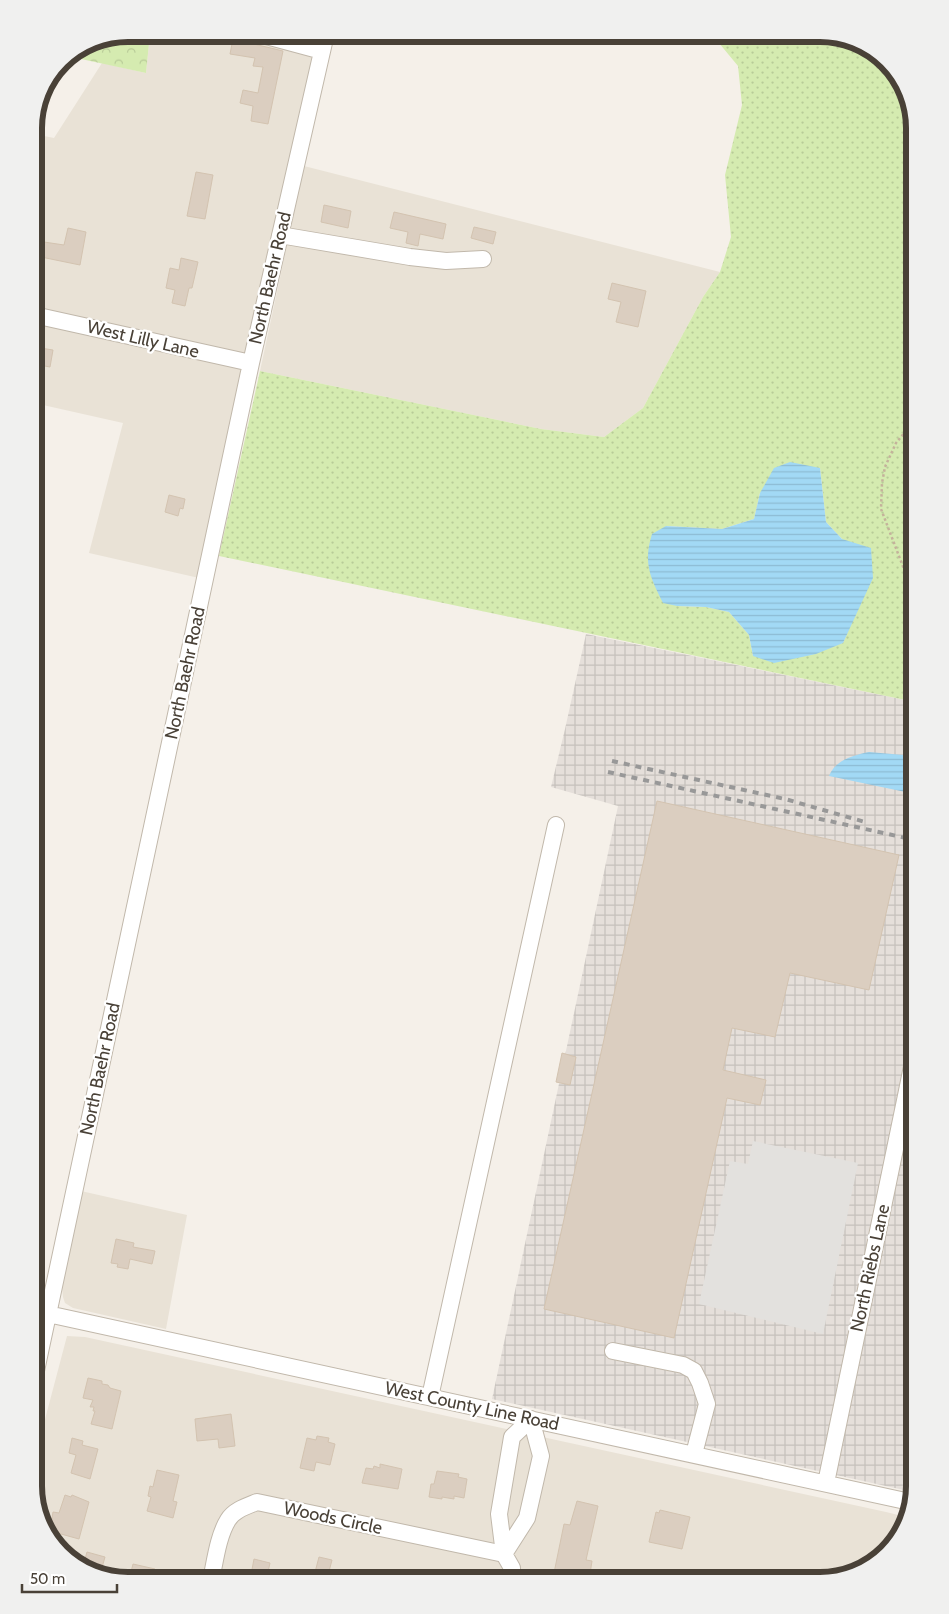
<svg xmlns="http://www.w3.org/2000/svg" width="949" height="1614" font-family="Cabin,sans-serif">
<defs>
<pattern id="industrial-grid" width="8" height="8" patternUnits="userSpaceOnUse" patternTransform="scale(1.25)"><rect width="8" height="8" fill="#e5dfda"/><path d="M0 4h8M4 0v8" fill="none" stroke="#c6c1bc"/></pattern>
<pattern id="grass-dots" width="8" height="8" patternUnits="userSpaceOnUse" patternTransform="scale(1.25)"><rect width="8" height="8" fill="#d5ebb0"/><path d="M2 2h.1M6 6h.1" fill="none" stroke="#b8cb98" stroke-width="1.8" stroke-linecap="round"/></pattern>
<pattern id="forest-crowns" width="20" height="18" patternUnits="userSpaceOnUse" patternTransform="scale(1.25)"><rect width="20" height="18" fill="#d5ebb0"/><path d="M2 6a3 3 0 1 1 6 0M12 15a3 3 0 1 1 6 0" fill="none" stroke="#b8cb98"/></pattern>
<pattern id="water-rules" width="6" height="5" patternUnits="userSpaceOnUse" patternTransform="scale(1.25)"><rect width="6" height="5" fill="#a2d9f5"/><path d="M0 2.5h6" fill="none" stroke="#8dbbd3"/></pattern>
</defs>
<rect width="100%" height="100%" fill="#f5f0e9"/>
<!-- residential -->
<path fill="#e9e2d6" d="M150,34H319L199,578L89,553L123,423L34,403V134L54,138L102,63L146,73Z
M304,166L720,272L703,297L643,408L604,437L541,429L260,371Z
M81,1191L187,1215L166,1329L73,1308L65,1303L63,1297L62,1287Z
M67,1336L85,1337L886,1512L906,1517L899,1538L862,1571L820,1580H123L76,1564L43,1527L34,1485V1461Z"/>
<!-- industrial -->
<path fill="url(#industrial-grid)" d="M586,634L915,702V1485L913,1492L492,1399L618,806L551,787L565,729Z"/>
<!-- grass -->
<path fill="url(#grass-dots)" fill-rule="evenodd" d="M715,34H827L873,50L906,87L915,129V497L908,514L910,539H915V702L219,556L260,371L541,429L604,437L643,408L703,297L720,272L731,237L725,175L742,105L738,66L714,37ZM820,468L826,522L842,539L854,616L843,643L753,656L749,635L729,612L706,607L677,606L666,526L722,529L754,519L760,493Z"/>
<!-- forest -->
<path fill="url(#forest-crowns)" d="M129,34H150L146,73L81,59L82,48L93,41Z"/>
<!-- parking -->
<path fill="#e3e1de" d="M753,1141L858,1163L823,1334L699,1304L730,1161L748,1164Z"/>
<!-- water -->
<path fill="url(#water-rules)" d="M790,462L820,468L826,522L842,539L871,548L873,578L843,643L816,654L774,663L753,656L749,635L729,612L706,607L677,606L663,603C650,577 643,563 652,534L666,526L722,529L754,519L760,493L774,468Z
M915,497V539H910L908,514Z
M869,752L915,756V794L829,776C835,760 854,755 869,752Z"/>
<!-- building -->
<path fill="#dbcec0" stroke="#d3c3b0" d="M233,39L283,51L268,124L251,121L253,106L240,103L243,90L258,93L263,67L253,66L255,58L230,54Z
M196,172L213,175L205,219L187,216Z
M324,205L351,211L348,228L321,222Z
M394,212L446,224L443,239L420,234L418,246L406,243L408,232L390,228Z
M474,227L496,232L493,244L471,238Z
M68,228L86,232L80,265L41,257L44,242L64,245Z
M181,258L198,262L192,288H189L185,306L172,303L175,290L166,288L170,268L179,270Z
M612,283L646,291L638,327L616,322L621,302L608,299Z
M34,347L53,350L50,367L34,364Z
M169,495L185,499L183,509L180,508L178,516L165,512Z
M657,801L899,855L869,990L790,973L775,1037L732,1028L723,1070L766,1080L760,1105L727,1098L674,1338L544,1309Z
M562,1053L576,1057L570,1085L556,1082Z
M116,1239L134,1243L133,1247L155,1251L152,1264L130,1259L128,1269L117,1267L118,1264L111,1263Z
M88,1378L102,1381V1384L108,1385L110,1388L121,1391L112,1429L91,1424L95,1411H93L94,1407H90L93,1400L83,1398Z
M231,1414L235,1446L219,1448L218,1439L197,1441L195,1419Z
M317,1436L329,1438L328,1442L335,1444L330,1465L316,1462L314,1471L300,1468L307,1438L316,1440Z
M72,1438L83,1441L82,1445L98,1449L90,1479L71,1473L76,1455L69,1453Z
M380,1464L402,1469L398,1489L362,1483L366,1468L373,1469L374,1466L380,1468Z
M157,1470L179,1475L173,1501L177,1502L173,1518L147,1511L151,1497L148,1496L150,1486L153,1487Z
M437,1471L459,1474L458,1477L467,1479L464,1498L454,1496V1499L442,1497V1499L429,1497L431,1484H434Z
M65,1495L71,1497L72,1495L89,1502L79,1539L50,1531L53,1512L59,1513Z
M577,1501L598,1506L586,1560L592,1561L590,1574L594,1580H565L566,1576L554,1573L564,1524L570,1525Z
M660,1510L690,1517L682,1549L649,1542L656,1512L659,1513Z
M87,1552L105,1557L101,1571L83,1566Z
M319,1557L332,1560L327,1579L314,1576Z
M254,1559L270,1563L268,1572L287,1576V1580H250Z
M133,1564L155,1569L152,1580H129Z"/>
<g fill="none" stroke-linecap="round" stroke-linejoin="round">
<defs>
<path id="minor" d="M259,34L322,51
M280,235L410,257L446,261L483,259
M34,315L251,363
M34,1311L910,1502
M613,1351L683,1365L694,1371L700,1383L707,1404L694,1454
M34,1380L251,363L326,34
M430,1397L556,825
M826,1483L915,1052
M504,1554L527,1518L541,1456L531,1419L512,1437L499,1514L504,1554L512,1568L511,1580
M211,1580C215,1562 218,1536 228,1520C234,1510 247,1506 257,1502L504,1554"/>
</defs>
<!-- minor casing -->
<use href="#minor" stroke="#c1b8ab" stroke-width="18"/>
<!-- path -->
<path stroke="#c4b29b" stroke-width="2.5" stroke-dasharray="2.5 2.5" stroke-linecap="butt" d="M915,681L913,678L907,577L881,509L882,483L885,467L896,443L915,420"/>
<!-- minor -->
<use href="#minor" stroke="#fff" stroke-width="16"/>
<!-- rail -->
<path stroke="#989898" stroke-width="4" stroke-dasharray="6 6" stroke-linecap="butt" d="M612,761L785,799L865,822
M608,772L915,840"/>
</g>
<g text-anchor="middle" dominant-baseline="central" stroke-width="4.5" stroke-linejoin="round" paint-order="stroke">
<!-- street labels -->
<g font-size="18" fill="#494137" stroke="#fff">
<text transform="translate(270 278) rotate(-77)">North Baehr Road</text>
<text transform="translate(143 339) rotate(13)">West Lilly Lane</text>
<text transform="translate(185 673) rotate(-78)">North Baehr Road</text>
<text transform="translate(100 1069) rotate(-78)">North Baehr Road</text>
<text transform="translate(870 1268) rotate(-78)">North Riebs Lane</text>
<text transform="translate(472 1406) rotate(12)">West County Line Road</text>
<text transform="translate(333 1518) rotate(12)">Woods Circle</text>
</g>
</g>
<!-- crop -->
<path d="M0 0H949V1614H0ZM128 42H820A86 86 0 0 1 906 128V1486A86 86 0 0 1 820 1572H128A86 86 0 0 1 42 1486V128A86 86 0 0 1 128 42Z" fill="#f0f0ef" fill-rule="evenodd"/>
<path fill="none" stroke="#494137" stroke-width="6" d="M128 42H820A86 86 0 0 1 906 128V1486A86 86 0 0 1 820 1572H128A86 86 0 0 1 42 1486V128A86 86 0 0 1 128 42Z"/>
<!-- scale -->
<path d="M22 1584v8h95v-8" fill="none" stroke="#494137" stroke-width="2.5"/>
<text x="30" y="1584" font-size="15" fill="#494137" stroke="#ffffff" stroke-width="4" paint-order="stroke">50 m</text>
</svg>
